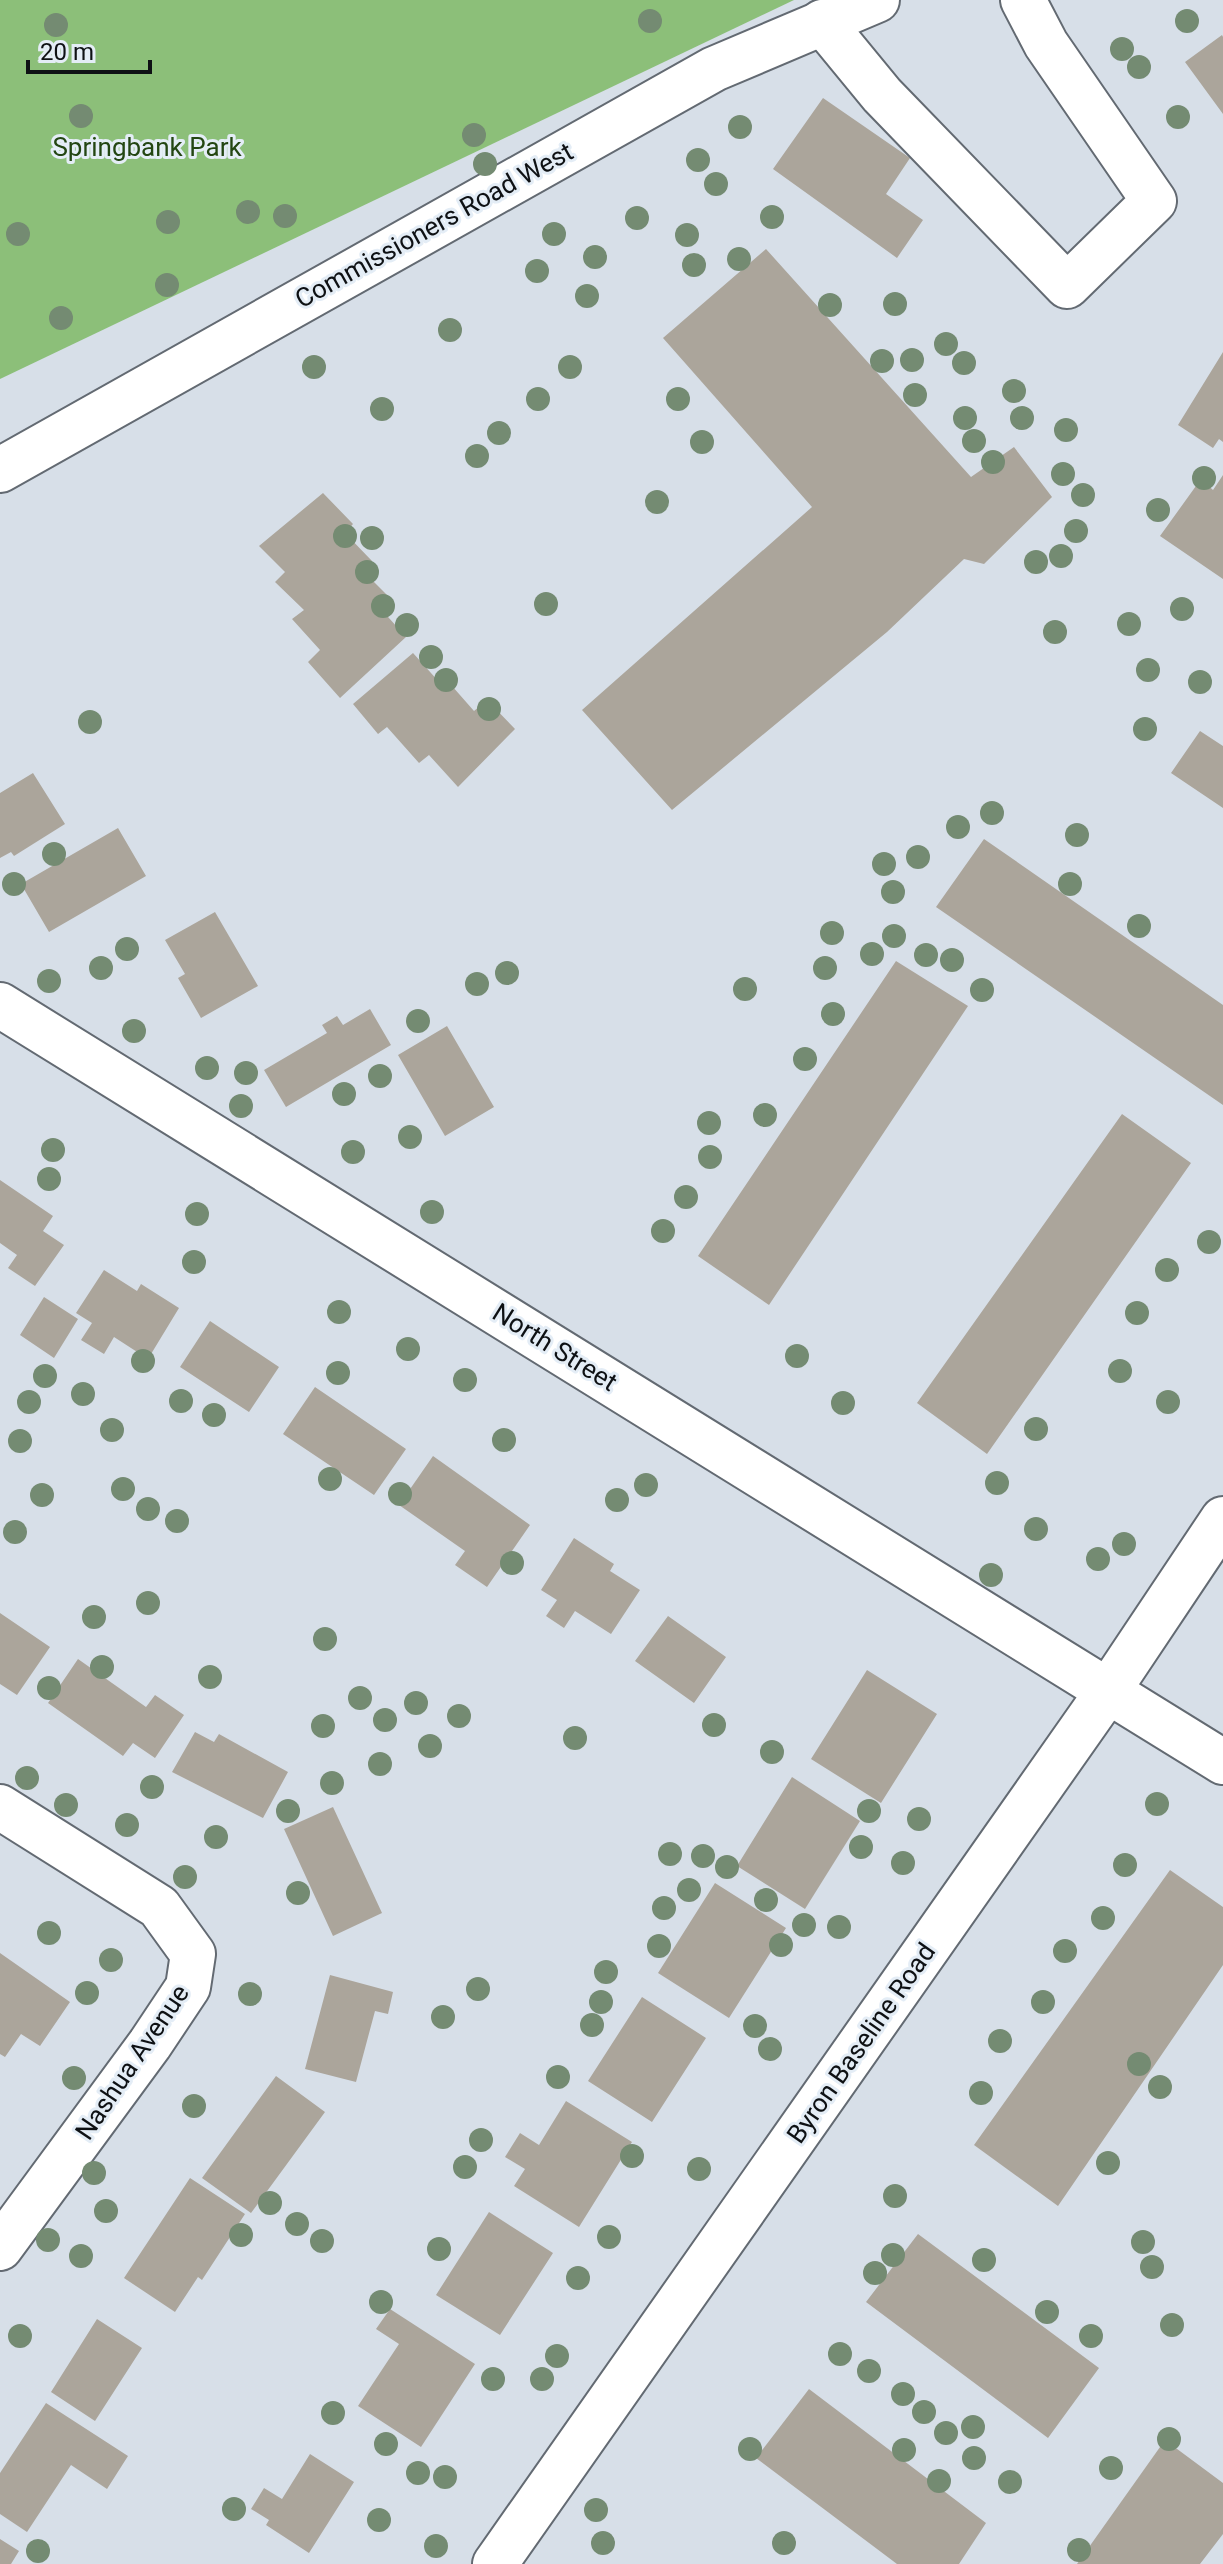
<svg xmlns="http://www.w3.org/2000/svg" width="1223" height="2564" font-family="Roboto,sans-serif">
<rect width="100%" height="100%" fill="#d7dfe8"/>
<!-- green -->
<path fill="#8cbf79" d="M0,0H794L0,379Z"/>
<!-- building -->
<path fill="#aba59b" d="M1222,35L1223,37V114L1185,62Z
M823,98L910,158L886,194L923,220L897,258L773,169Z
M766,249L971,477L1014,447L1052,497L984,564L964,559L887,632L672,810L582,710L812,507L663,338Z
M1223,352V442L1219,439L1213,448L1178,425Z
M1223,475V579L1160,536L1201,479L1213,490Z
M323,493L353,524L345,533L372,561L362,570L390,598L380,608L406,637L340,698L308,662L320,650L292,619L304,610L275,582L285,572L259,546Z
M413,653L440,683L445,678L474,711L487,700L515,729L458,787L429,755L419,763L387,727L378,734L353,704Z
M1200,731L1223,746V808L1171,773Z
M33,773L65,824L14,856L11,852L0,858V793Z
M118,828L146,876L49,932L21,884Z
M984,839L1223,1005V1105L936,907Z
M215,912L258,986L201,1018L178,978L185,974L165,940Z
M896,961L968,1006L769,1305L698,1256Z
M370,1009L391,1045L286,1107L264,1070L327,1033L322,1025L337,1016L343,1025Z
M447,1026L494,1107L445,1136L398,1055Z
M1122,1114L1191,1163L987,1454L917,1403Z
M0,1180L53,1216L43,1231L64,1245L35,1286L8,1268L17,1255L0,1243Z
M104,1270L137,1291L141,1284L179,1308L148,1359L114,1337L104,1354L81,1340L92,1323L76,1313Z
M44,1297L78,1319L54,1358L20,1335Z
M210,1321L279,1367L249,1412L180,1367Z
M315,1387L406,1449L374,1495L283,1434Z
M433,1456L530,1525L487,1587L455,1565L465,1551L399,1505Z
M574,1538L614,1564L610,1571L640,1590L611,1634L575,1611L564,1628L546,1616L557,1600L541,1590Z
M0,1613L50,1647L17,1695L0,1684Z
M668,1616L726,1657L694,1703L635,1661Z
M78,1659L146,1707L155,1695L184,1715L155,1758L133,1743L123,1756L48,1703Z
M867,1670L937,1714L881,1803L811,1759Z
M195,1732L214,1742L219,1734L288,1772L263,1818L172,1772Z
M792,1777L860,1821L805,1909L737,1866Z
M333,1807L382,1913L333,1936L284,1829Z
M1170,1870L1223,1907V1965L1058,2206L974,2145Z
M715,1883L786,1928L729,2018L658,1973Z
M0,1953L70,2002L40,2046L21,2034L5,2057L0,2054Z
M330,1975L393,1992L388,2014L375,2011L356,2082L305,2069Z
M642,1997L706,2038L652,2122L588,2081Z
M276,2076L325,2112L251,2213L202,2178Z
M566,2101L632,2142L579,2227L514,2186L525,2169L505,2157L520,2133L539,2145Z
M190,2178L245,2214L202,2280L198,2277L175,2312L124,2278Z
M489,2212L553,2253L500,2335L436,2295Z
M918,2234L1099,2368L1048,2438L866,2302Z
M390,2309L475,2364L421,2447L358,2406L399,2344L376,2329Z
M97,2319L142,2348L95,2421L51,2392Z
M809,2389L986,2523L959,2564H897L756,2458Z
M46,2403L128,2456L107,2489L71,2465L27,2532L0,2514V2473Z
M1165,2440L1223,2483V2534L1200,2564H1077Z
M310,2454L354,2482L309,2553L266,2525L269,2520L251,2509L264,2488L282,2499Z
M0,2539L19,2551L11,2564H0Z"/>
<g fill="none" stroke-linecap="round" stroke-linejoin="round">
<defs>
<path id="minor" d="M822,22L882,95L1067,286L1154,201L1046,44L1023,0
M0,1005L1108,1691
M0,1807L159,1907L193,1954L188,1987L150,2044L0,2248"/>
<path id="major" d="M0,470L714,69L877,0
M1108,1691L1223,1762
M495,2564L1108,1691L1223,1519"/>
</defs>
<!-- minor casing -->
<use href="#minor" stroke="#636a72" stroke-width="48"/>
<!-- major casing -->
<use href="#major" stroke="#636a72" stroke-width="48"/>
<!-- minor -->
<use href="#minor" stroke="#fff" stroke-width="44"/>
<!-- major -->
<use href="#major" stroke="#fff" stroke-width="44"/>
</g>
<!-- trees -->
<g fill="#748b72">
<circle cx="650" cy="21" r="12"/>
<circle cx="1187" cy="21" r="12"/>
<circle cx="56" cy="25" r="12"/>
<circle cx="1122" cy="49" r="12"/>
<circle cx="1139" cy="67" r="12"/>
<circle cx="81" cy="116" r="12"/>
<circle cx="1178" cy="117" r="12"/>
<circle cx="740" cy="127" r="12"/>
<circle cx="474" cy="135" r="12"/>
<circle cx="698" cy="160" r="12"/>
<circle cx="485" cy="164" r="12"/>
<circle cx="716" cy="184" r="12"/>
<circle cx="248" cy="212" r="12"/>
<circle cx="285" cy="216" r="12"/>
<circle cx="772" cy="217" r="12"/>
<circle cx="637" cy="218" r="12"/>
<circle cx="168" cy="222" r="12"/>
<circle cx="18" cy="234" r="12"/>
<circle cx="554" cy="234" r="12"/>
<circle cx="687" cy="235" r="12"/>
<circle cx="595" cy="257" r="12"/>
<circle cx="739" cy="259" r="12"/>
<circle cx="694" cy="265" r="12"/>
<circle cx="537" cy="271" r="12"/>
<circle cx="167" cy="285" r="12"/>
<circle cx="587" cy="296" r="12"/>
<circle cx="895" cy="304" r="12"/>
<circle cx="830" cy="305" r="12"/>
<circle cx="61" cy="318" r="12"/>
<circle cx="450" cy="330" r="12"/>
<circle cx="946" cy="344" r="12"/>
<circle cx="912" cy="360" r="12"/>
<circle cx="882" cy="361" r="12"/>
<circle cx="964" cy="363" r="12"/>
<circle cx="314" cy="367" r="12"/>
<circle cx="570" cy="367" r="12"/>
<circle cx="1014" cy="391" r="12"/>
<circle cx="915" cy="395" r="12"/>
<circle cx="538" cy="399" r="12"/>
<circle cx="678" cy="399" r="12"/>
<circle cx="382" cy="409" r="12"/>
<circle cx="965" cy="418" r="12"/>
<circle cx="1022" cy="418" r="12"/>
<circle cx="1066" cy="430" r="12"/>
<circle cx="499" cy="433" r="12"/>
<circle cx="974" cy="441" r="12"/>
<circle cx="702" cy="442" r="12"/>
<circle cx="477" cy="456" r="12"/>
<circle cx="993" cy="462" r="12"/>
<circle cx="1063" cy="474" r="12"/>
<circle cx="1204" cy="478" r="12"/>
<circle cx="1083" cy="495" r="12"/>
<circle cx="657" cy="502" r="12"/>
<circle cx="1158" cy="510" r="12"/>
<circle cx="1076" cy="531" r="12"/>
<circle cx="345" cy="536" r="12"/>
<circle cx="372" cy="538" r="12"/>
<circle cx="1061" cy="556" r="12"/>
<circle cx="1036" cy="562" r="12"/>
<circle cx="367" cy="572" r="12"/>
<circle cx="546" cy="604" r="12"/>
<circle cx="383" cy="606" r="12"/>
<circle cx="1182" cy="609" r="12"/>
<circle cx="1129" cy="624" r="12"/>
<circle cx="407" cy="625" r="12"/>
<circle cx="1055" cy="632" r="12"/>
<circle cx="431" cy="657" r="12"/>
<circle cx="1148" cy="670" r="12"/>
<circle cx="446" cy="680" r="12"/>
<circle cx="1200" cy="682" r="12"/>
<circle cx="489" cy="709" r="12"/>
<circle cx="90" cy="722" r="12"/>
<circle cx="1145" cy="729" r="12"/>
<circle cx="992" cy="813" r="12"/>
<circle cx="958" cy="827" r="12"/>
<circle cx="1077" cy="835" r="12"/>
<circle cx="54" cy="854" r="12"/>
<circle cx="918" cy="857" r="12"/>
<circle cx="884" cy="864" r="12"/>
<circle cx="14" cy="884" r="12"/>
<circle cx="1070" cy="884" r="12"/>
<circle cx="893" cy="892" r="12"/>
<circle cx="1139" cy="926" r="12"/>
<circle cx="832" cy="933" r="12"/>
<circle cx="894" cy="936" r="12"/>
<circle cx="127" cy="949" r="12"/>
<circle cx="872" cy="954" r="12"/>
<circle cx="926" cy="955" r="12"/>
<circle cx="952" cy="960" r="12"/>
<circle cx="101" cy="968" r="12"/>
<circle cx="825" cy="968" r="12"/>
<circle cx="507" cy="973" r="12"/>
<circle cx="49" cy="981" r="12"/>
<circle cx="477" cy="984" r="12"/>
<circle cx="745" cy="989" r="12"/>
<circle cx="982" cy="990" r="12"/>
<circle cx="833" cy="1014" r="12"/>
<circle cx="418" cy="1021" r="12"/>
<circle cx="134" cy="1031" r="12"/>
<circle cx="805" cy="1059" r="12"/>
<circle cx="207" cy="1068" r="12"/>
<circle cx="246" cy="1073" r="12"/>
<circle cx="380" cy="1076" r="12"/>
<circle cx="344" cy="1094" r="12"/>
<circle cx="241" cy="1106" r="12"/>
<circle cx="765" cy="1115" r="12"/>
<circle cx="709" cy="1123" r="12"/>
<circle cx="410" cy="1137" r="12"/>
<circle cx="53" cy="1150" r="12"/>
<circle cx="353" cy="1152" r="12"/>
<circle cx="710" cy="1157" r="12"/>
<circle cx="49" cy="1179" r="12"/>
<circle cx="686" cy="1197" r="12"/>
<circle cx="432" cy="1212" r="12"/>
<circle cx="197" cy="1214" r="12"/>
<circle cx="663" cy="1231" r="12"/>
<circle cx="1209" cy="1242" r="12"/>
<circle cx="194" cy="1262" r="12"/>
<circle cx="1167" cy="1270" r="12"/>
<circle cx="339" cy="1312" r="12"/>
<circle cx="1137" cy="1313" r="12"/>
<circle cx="408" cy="1349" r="12"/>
<circle cx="797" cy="1356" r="12"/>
<circle cx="143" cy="1361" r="12"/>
<circle cx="1120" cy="1371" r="12"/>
<circle cx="338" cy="1373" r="12"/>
<circle cx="45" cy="1376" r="12"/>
<circle cx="465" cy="1380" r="12"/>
<circle cx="83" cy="1394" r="12"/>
<circle cx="181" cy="1401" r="12"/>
<circle cx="29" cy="1402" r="12"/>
<circle cx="1168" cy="1402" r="12"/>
<circle cx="843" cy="1403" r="12"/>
<circle cx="214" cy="1415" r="12"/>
<circle cx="1036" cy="1429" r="12"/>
<circle cx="112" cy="1430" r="12"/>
<circle cx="504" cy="1440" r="12"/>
<circle cx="20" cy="1441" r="12"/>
<circle cx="330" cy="1479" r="12"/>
<circle cx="997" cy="1483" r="12"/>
<circle cx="646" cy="1485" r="12"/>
<circle cx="123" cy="1489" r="12"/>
<circle cx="400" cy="1494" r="12"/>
<circle cx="42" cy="1495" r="12"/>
<circle cx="617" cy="1500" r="12"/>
<circle cx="148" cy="1509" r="12"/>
<circle cx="177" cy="1521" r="12"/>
<circle cx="1036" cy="1529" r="12"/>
<circle cx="15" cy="1532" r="12"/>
<circle cx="1124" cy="1544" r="12"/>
<circle cx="1098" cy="1559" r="12"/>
<circle cx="512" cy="1563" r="12"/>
<circle cx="991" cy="1575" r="12"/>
<circle cx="148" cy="1603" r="12"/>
<circle cx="94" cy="1617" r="12"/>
<circle cx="325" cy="1639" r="12"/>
<circle cx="102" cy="1667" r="12"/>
<circle cx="210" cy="1677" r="12"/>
<circle cx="49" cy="1688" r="12"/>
<circle cx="360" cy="1698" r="12"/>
<circle cx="416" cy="1703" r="12"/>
<circle cx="459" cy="1716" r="12"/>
<circle cx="385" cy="1720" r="12"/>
<circle cx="714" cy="1725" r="12"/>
<circle cx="323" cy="1726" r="12"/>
<circle cx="575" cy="1738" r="12"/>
<circle cx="430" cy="1746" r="12"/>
<circle cx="772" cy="1752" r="12"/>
<circle cx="380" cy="1764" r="12"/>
<circle cx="27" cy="1778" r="12"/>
<circle cx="332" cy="1783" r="12"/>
<circle cx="152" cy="1787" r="12"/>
<circle cx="1157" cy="1804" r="12"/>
<circle cx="66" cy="1805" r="12"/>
<circle cx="288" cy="1811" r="12"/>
<circle cx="869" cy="1811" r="12"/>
<circle cx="919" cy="1819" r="12"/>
<circle cx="127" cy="1825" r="12"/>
<circle cx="216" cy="1837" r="12"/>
<circle cx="861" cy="1847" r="12"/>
<circle cx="670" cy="1854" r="12"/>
<circle cx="703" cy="1856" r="12"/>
<circle cx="903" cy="1863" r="12"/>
<circle cx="1125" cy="1865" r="12"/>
<circle cx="727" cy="1867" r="12"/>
<circle cx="185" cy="1877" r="12"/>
<circle cx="689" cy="1890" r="12"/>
<circle cx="298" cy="1893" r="12"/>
<circle cx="766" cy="1900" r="12"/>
<circle cx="664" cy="1908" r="12"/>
<circle cx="1103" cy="1918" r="12"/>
<circle cx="804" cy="1925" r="12"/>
<circle cx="839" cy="1927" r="12"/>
<circle cx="49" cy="1933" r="12"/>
<circle cx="781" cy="1945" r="12"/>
<circle cx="659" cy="1946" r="12"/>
<circle cx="1065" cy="1951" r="12"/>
<circle cx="111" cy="1960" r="12"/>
<circle cx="606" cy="1972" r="12"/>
<circle cx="478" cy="1989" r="12"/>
<circle cx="87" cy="1993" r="12"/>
<circle cx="250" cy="1994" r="12"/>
<circle cx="601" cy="2002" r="12"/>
<circle cx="1043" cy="2002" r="12"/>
<circle cx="443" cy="2017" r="12"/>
<circle cx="592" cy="2025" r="12"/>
<circle cx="755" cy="2026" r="12"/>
<circle cx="1000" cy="2041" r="12"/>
<circle cx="770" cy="2049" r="12"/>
<circle cx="1139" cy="2064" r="12"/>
<circle cx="558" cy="2077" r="12"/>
<circle cx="74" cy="2078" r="12"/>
<circle cx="1160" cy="2087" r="12"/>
<circle cx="981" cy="2093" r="12"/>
<circle cx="194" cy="2106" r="12"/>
<circle cx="481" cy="2140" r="12"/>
<circle cx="632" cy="2156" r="12"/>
<circle cx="1108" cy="2163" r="12"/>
<circle cx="465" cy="2167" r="12"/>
<circle cx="699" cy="2169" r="12"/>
<circle cx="94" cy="2173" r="12"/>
<circle cx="895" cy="2196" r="12"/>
<circle cx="270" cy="2203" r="12"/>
<circle cx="106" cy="2211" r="12"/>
<circle cx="297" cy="2224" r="12"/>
<circle cx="241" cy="2235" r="12"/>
<circle cx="609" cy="2237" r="12"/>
<circle cx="48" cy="2240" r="12"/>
<circle cx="322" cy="2241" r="12"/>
<circle cx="1143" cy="2242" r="12"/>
<circle cx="439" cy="2249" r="12"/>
<circle cx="893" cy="2255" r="12"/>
<circle cx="81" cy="2256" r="12"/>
<circle cx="984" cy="2260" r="12"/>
<circle cx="1152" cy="2267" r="12"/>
<circle cx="875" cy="2273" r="12"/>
<circle cx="578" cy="2278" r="12"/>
<circle cx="381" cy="2302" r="12"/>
<circle cx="1047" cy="2312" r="12"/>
<circle cx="1172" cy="2325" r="12"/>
<circle cx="20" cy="2336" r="12"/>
<circle cx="1091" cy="2336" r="12"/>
<circle cx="840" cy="2354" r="12"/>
<circle cx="557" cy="2356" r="12"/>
<circle cx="869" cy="2371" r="12"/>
<circle cx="493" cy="2379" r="12"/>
<circle cx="542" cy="2379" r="12"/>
<circle cx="903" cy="2394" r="12"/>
<circle cx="924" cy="2412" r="12"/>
<circle cx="333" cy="2413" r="12"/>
<circle cx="973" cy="2427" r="12"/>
<circle cx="946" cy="2433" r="12"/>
<circle cx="1169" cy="2439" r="12"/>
<circle cx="386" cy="2444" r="12"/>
<circle cx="750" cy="2449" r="12"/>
<circle cx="904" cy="2450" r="12"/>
<circle cx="974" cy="2458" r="12"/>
<circle cx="1111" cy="2468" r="12"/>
<circle cx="418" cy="2473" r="12"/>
<circle cx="445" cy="2477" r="12"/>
<circle cx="939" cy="2481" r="12"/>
<circle cx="1010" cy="2482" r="12"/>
<circle cx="234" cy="2509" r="12"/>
<circle cx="596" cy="2510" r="12"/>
<circle cx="379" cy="2520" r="12"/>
<circle cx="603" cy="2543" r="12"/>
<circle cx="784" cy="2543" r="12"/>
<circle cx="436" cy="2546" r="12"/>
<circle cx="1079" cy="2550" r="12"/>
<circle cx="38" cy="2551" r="12"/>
</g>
<g text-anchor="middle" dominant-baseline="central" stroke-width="6" stroke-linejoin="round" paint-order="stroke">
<!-- park labels -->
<g font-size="26" fill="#234612" stroke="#e4edf6">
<text x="147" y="147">Springbank Park</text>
</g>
<!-- street labels -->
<g font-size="26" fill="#0e1114" stroke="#e4edf6">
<text transform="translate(434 225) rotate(-29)">Commissioners Road West</text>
<text transform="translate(555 1347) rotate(32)">North Street</text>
<text transform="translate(861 2043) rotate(-55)">Byron Baseline Road</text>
<text transform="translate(132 2062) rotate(-56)">Nashua Avenue</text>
</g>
</g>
<!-- scale -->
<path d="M28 60v12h122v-12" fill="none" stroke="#0e1114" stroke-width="4"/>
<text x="40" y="60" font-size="24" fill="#0e1114" stroke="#e4edf6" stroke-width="6" paint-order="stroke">20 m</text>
</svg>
